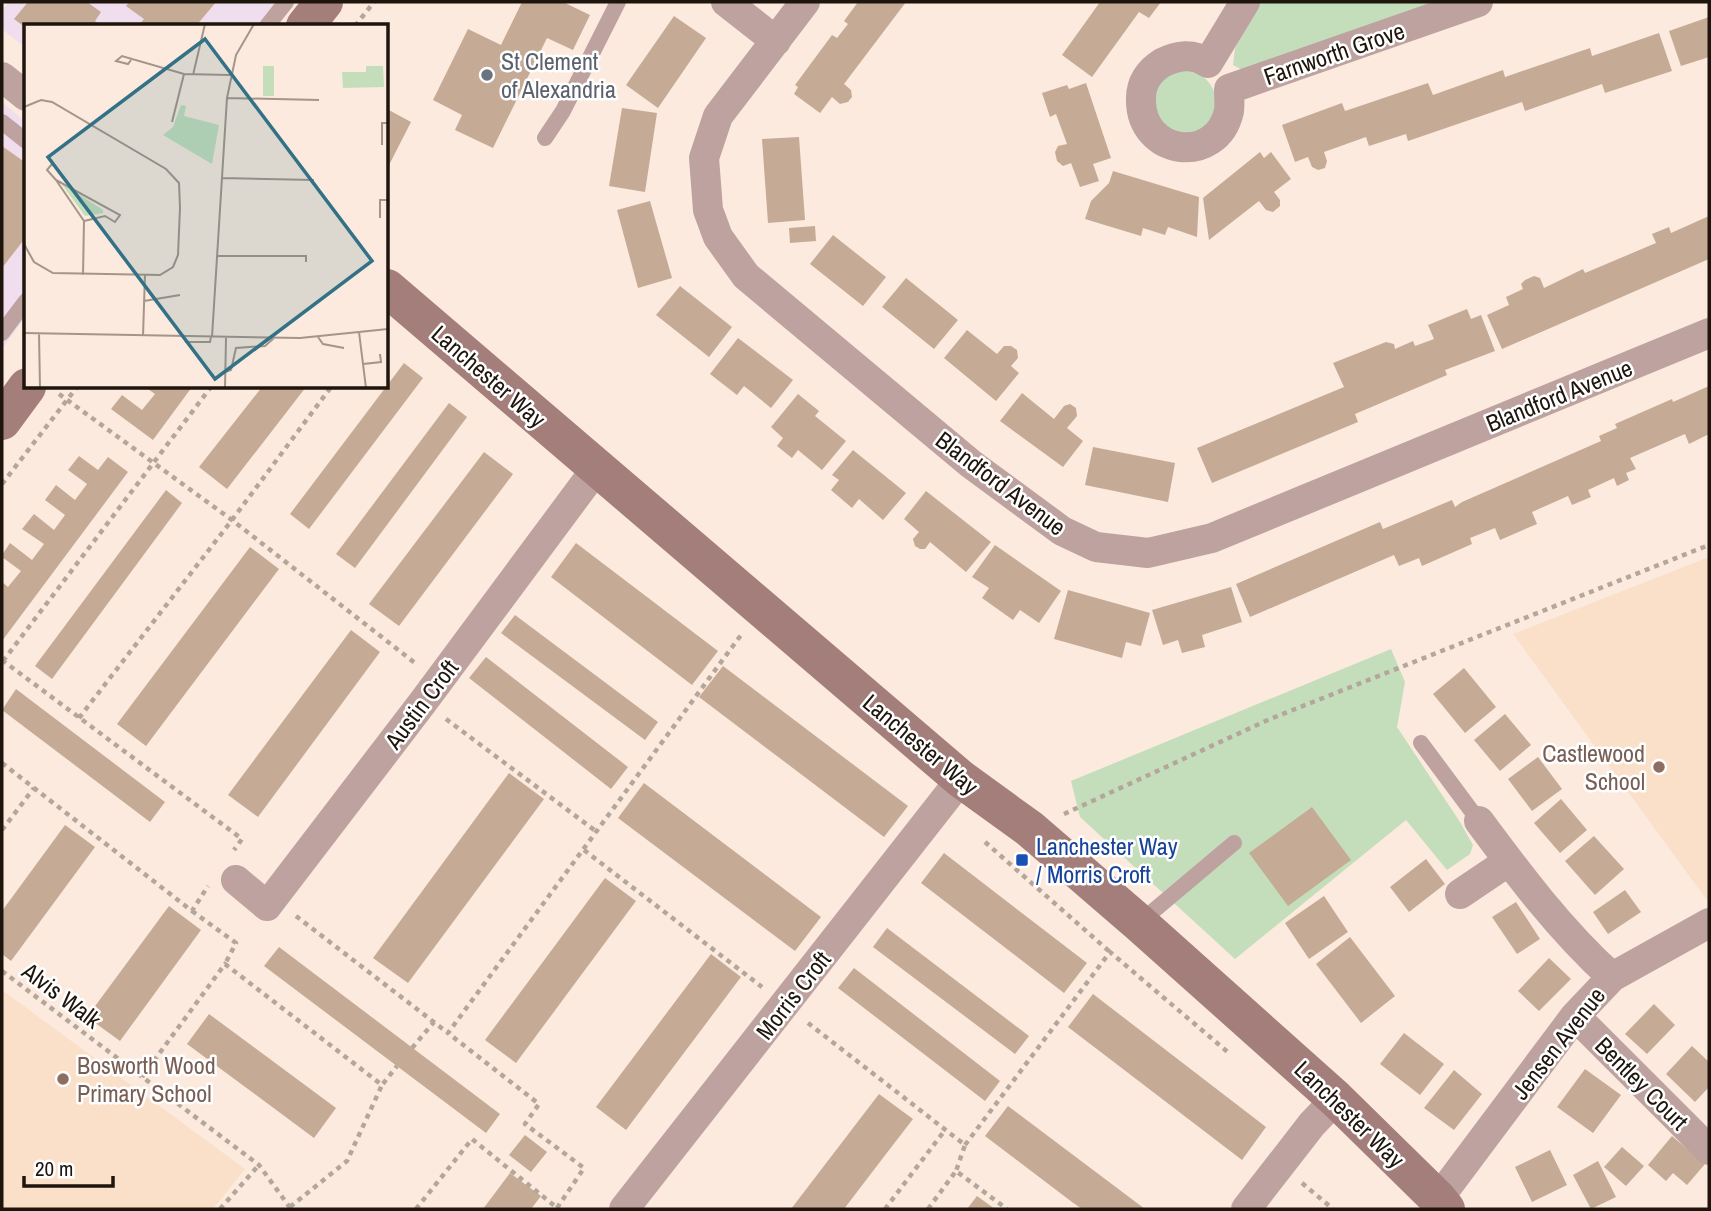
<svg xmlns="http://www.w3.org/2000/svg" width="1711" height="1211" font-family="'Archivo Narrow',sans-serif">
<rect width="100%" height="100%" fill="#fbeadd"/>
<!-- commercial -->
<path fill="#f0dded" d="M9,2H279L260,26H26V48L2,29V11Z
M2,102L26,122V316L2,349Z"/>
<!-- built -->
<path fill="#fadfc9" d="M1709,557V903L1513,634Z
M2,990L245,1169L213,1209H2Z"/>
<!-- green -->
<path fill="#c4debb" d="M1259,2H1451L1246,72L1233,65L1235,48Z
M1186,70C1191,72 1197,73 1202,76C1217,86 1223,112 1208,126C1202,131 1189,134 1182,137L1156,122C1151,91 1148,76 1186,70Z
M1391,649L1405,682L1397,727L1460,822L1473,845L1470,854L1447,870L1406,820L1235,959L1080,817L1071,781Z"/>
<!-- building -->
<path fill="#c5ab95" d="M28,2H87L101,12L95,21L101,26H26V28L14,19Z
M129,2H216L196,26H138L144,19L126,6Z
M522,2H563L590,15L573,50L547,38L493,148L455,130L462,115L433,100L468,29L501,45Z
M858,2H906L844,84L851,90L852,97L848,102L840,104L832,97L820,113L794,94L798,87L795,85L832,35L837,38L848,24L844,21Z
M1100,2H1161L1149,18L1139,12L1092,77L1062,55Z
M674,16L706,38L658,108L626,85Z
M1709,17V57L1681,66L1669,31Z
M1659,33L1672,71L1605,93L1602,84L1525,111L1522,102L1408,141L1406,134L1369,146L1366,137L1324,152L1327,161L1325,168L1318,170L1312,167L1308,157L1295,162L1282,125L1342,103L1345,111L1428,83L1433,95L1503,70L1505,77L1590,48L1592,56Z
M1086,83L1111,158L1093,164L1099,181L1080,187L1071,163L1063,166L1057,161L1055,152L1058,146L1067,144L1056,114L1050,117L1042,93L1067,85L1069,89Z
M622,108L657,113L645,192L609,186Z
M387,109L411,122L387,169Z
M799,137L805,220L768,223L762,139Z
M2,146L26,163V237L2,268Z
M1260,152L1264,158L1271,152L1291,179L1274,192L1280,200V206L1273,212L1266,210L1259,201L1209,240L1203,198Z
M1113,171L1199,197L1197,237L1168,227L1165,235L1143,228L1141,236L1085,219L1091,201L1109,183Z
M650,201L672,278L638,288L617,210Z
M1709,216V259L1502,349L1487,315L1509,305L1506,297L1523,289L1521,284L1525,280L1534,276L1540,278L1544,288L1583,269L1585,273L1656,243L1652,234L1669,227L1671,233Z
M815,226L816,241L790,243L789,228Z
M833,235L886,277L863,306L810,264Z
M906,278L958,320L934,349L882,307Z
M680,286L732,327L709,357L656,315Z
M1467,309L1471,319L1481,315L1495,351L1445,370L1447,375L1355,414L1358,422L1212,483L1197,448L1344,387L1333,363L1386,342L1394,344L1395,349L1413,341L1415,346L1434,339L1428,325Z
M967,330L997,354L1004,346H1011L1017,350L1018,358L1011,366L1019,373L996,401L944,358Z
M738,338L793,380L771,408L744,386L737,395L710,374Z
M404,363L423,378L309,529L290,514Z
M1709,386V434L1689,444L1685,434L1630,458L1636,469L1626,473L1629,480L1617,486L1614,478L1588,490L1591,497L1572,505L1568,496L1532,512L1537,524L1500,540L1495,528L1470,538L1472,544L1422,566L1419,558L1399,566L1394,555L1250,617L1236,584L1380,522L1383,529L1452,500L1455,507L1462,502L1601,441L1599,436L1617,428L1615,424L1672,399L1673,402Z
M145,387H192L153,440L111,409L122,395L142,410L155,394Z
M262,387H306L227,489L199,467Z
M1022,393L1054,419L1064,406L1070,404L1076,408L1077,416L1067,428L1083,441L1063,467L1000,421Z
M798,394L819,411L815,416L846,441L822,470L798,450L792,458L777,446L783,438L771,427Z
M449,403L467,417L355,568L336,554Z
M1093,447L1175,463L1168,502L1085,485Z
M853,450L906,493L883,520L859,499L852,508L831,490L839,480L832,475Z
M484,452L513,474L399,626L369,604Z
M79,456L98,470L108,457L128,472L2,641V582L8,587L21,571L2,557V555L10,543L32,560L44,544L22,529L34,514L54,530L65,515L45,500L56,485L75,500L87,484L68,470Z
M166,490L182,503L52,679L35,666Z
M926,491L991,542L966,572L930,542L925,549H920L915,546L913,539L919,532L904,519Z
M576,543L718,651L692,685L551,577Z
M995,545L1061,591L1039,623L1020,610L1013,620L982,598L989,588L972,577Z
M250,547L279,569L146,746L117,724Z
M1231,587L1242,622L1202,635L1205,647L1182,653L1178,640L1163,645L1152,610Z
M1068,590L1150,613L1141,646L1126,642L1122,658L1054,639Z
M515,615L658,722L645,740L501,633Z
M351,630L380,652L258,817L228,795Z
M486,657L628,767L611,789L469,678Z
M723,666L908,806L884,837L699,697Z
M1464,668L1496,707L1465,733L1433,694Z
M16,689L165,802L150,822L2,710Z
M1505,714L1531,745L1500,771L1474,740Z
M1538,757L1562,789L1532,811L1508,779Z
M509,773L544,799L408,983L373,958Z
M644,783L821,917L795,951L618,818Z
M1561,799L1587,830L1560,853L1534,823Z
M1312,807L1351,860L1288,906L1249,853Z
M65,825L95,847L11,961L2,954V911Z
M1594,836L1624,869L1595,895L1565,861Z
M944,853L1087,963L1064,993L921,883Z
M1426,859L1445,884L1409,912L1390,887Z
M605,878L636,901L516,1063L485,1040Z
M1625,890L1641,912L1608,934L1593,912Z
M1324,896L1348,932L1309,959L1285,923Z
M1516,902L1540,939L1517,954L1492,917Z
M169,906L201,930L120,1041L87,1017Z
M887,928L1029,1036L1015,1054L873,947Z
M1350,937L1395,996L1361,1023L1316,964Z
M279,947L500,1114L486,1133L264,966Z
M711,954L741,977L626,1130L596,1107Z
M1549,958L1571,979L1539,1011L1518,991Z
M854,968L1000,1081L985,1101L838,988Z
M1093,994L1266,1127L1242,1160L1068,1027Z
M1654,1004L1675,1025L1647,1054L1625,1034Z
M209,1014L336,1108L314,1138L187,1044Z
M1404,1033L1444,1064L1420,1095L1380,1064Z
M1692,1046L1709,1062V1087L1695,1102L1666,1074Z
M1585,1069L1621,1095L1593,1133L1557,1107Z
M1454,1070L1482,1094L1454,1130L1424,1108Z
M879,1094L913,1119L886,1154L844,1209H791Z
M1008,1106L1129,1197L1145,1209H1082L1072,1202L985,1136Z
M525,1135L547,1152L531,1172L509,1155Z
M1672,1136L1705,1164L1687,1185L1673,1173L1666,1181L1648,1165Z
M1622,1147L1644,1166L1626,1186L1604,1167Z
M1550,1150L1567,1185L1532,1202L1515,1167Z
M1598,1161L1616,1197L1591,1209L1573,1175Z
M510,1173L541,1196L531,1209H483Z
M977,1196L995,1209H967Z"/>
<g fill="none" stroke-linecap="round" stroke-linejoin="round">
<!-- path -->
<path stroke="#b4a69b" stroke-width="4.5" stroke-dasharray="5 5" stroke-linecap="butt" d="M355,26L374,2
M59,394L232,520L415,663
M2,484L77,387
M2,660L242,839L234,850
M3,661L211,387
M79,718L232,520L331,387
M446,719L597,832
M2,763L192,911L208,886
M1064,814L1270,719L1709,545
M2,830L34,788
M985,842L1110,952
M584,850L762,987
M192,911L236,943L225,964
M296,916L448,1033
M2,971L259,1165L291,1209
M808,1023L965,1145L956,1171
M412,1048L434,1022
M142,1077L225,964L382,1085L397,1066
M965,1145L1110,952L1230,1054
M1302,1183L1333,1209
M290,1207L347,1161L382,1085
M557,1208L584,1168L525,1124L539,1104L448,1033L741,635
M220,1209L259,1165
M416,1209L472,1139L556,1207
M885,1209L945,1130
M928,1209L956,1171L1007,1209"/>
<!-- lane -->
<path stroke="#bda2a0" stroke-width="16" d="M267,26L286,2
M2,122L26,141
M545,138L563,111L618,2
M2,333L26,301
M1421,743L1479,821
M1139,923L1234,843"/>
<!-- street -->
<path stroke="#bda2a0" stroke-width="30" d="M726,2L776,41
M805,2L718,116L704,158L708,210L718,237L746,276L971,464L1062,531L1096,547L1148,553L1212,538L1709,333
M1245,2L1208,63C1192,53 1178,55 1162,63C1149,71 1141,83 1141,98C1139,156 1217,166 1229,111C1230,105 1229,96 1229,89L1478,2
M2,77L26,96
M1479,821C1519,875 1561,931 1612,977
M236,880L267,906L423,702L596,469
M1460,894L1509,861
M1575,1016L1709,1150
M1438,1199L1575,1016L1612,977L1709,923
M624,1209L961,779
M1246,1209L1312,1124L1336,1099"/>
<!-- secondary -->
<path stroke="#a47e7b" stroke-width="38" d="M305,26L324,2
M387,288L961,779L1030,829L1139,923L1336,1099L1438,1199L1446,1209
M2,421L27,387"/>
</g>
<!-- markers -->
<circle fill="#6b7280" stroke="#fff" stroke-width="2.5" cx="487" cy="75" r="7"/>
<g fill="#8d6e63" stroke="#fff" stroke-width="2.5">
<circle cx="1659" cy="767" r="7"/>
<circle cx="63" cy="1079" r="7"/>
</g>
<rect fill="#1a4fb4" stroke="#fff" stroke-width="2.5" x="1015" y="853" width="14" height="14" rx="3.5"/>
<g text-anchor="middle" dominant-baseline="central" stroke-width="5" stroke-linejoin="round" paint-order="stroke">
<!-- street labels -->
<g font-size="24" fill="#1e150d" stroke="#fff">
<text transform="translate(1334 53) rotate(-19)">Farnworth Grove</text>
<text transform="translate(489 376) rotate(41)">Lanchester Way</text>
<text transform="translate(1559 395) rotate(-22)">Blandford Avenue</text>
<text transform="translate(1001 483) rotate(37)">Blandford Avenue</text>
<text transform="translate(421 704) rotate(-53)">Austin Croft</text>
<text transform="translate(921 744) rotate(40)">Lanchester Way</text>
<text transform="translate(62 995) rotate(37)">Alvis Walk</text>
<text transform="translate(793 995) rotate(-52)">Morris Croft</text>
<text transform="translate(1558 1043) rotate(-52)">Jensen Avenue</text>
<text transform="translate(1642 1083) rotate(45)">Bentley Court</text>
<text transform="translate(1350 1114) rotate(44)">Lanchester Way</text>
</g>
<!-- worship labels -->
<g font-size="24" fill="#5b616d" stroke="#fff" text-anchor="start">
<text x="501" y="61">St Clement<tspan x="501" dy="28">of Alexandria</tspan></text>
</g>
<!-- education labels -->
<g font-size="24" fill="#785e54" stroke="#fff" text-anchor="end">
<text x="1645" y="753">Castlewood<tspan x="1645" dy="28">School</tspan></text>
<text x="77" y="1065" text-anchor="start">Bosworth Wood<tspan x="77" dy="28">Primary School</tspan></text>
</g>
<!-- transit labels -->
<g font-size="24" fill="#164399" stroke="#fff" text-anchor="start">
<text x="1036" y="846">Lanchester Way<tspan x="1036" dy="28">/ Morris Croft</tspan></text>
</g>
</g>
<!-- overview -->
<g transform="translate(24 24)">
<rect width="364" height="364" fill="#fbeadd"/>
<path d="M239,42H250V72H239ZM342,42H359L360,63L319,64L318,48H342ZM157,81L162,82L160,92L195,101L188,140L139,111L149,103ZM37,159L79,186V189L61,192Z" fill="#c4debb"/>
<path fill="none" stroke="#a3958a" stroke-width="2" d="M107,36L104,40L92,37L98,32L160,50L206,51M169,51L181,0M203,74L295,76M0,83L17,76L28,78L142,145L155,159L156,184L154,231L149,243L136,251L29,249L10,238L0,220M148,98L160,50M358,121V99H364M28,140L23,146L32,156M198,154L290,156M356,194V176H364M194,232H282V238M59,251L60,197L32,156L96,191L91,198L81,192L60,197M120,277L156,271M335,308L342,364M0,309L276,314L364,305M15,309L16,364M119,312L121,250M160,313L162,318H186L187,313M188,313L203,74L212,31L230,0M294,313L299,320L320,324M339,340L357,338L356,330M201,348L207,346L212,324L241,322L250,314M201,364L202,314"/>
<path fill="#327186" fill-opacity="0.15" stroke="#327186" stroke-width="3.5" d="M181,15L348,237L191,355L24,133Z"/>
<rect width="364" height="364" fill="none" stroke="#1e150d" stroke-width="3.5"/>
</g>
<!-- border -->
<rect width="1711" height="1211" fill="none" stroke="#1e150d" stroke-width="7"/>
<!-- scale -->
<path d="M24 1176v10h89v-10" fill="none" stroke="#1e150d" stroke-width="3.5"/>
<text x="35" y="1176" font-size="21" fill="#1e150d" stroke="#ffffff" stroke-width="5" paint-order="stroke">20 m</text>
</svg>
